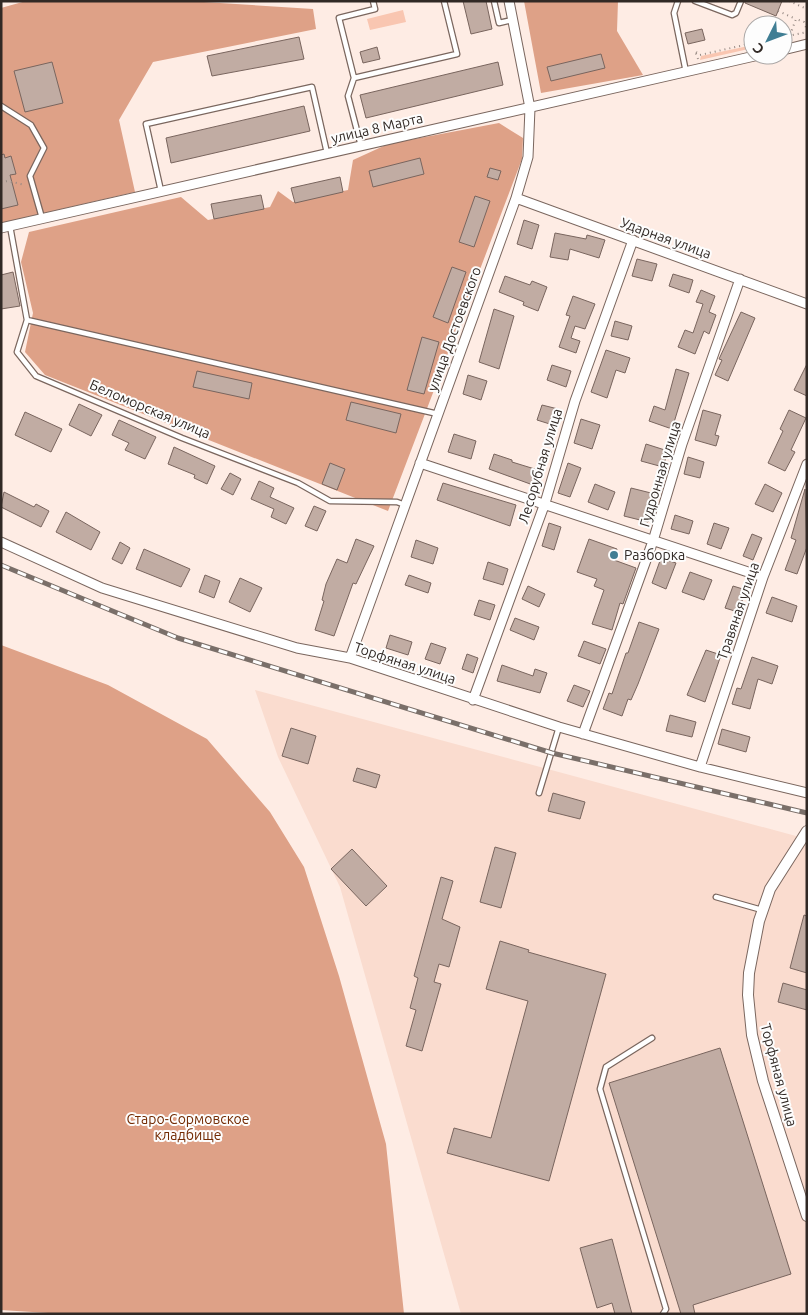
<svg xmlns="http://www.w3.org/2000/svg" width="808" height="1315" font-family="Ubuntu,sans-serif">
<rect width="100%" height="100%" fill="#feece4"/>
<!-- built -->
<path fill="#fadccf" d="M255,690L807,839V1314H461L340,887L278,757Z"/>
<!-- green -->
<path fill="#f9c6b1" d="M403,10L406,22L370,30L367,19Z
M753,45V48L700,60L701,56Z"/>
<!-- forest -->
<path fill="#dea187" d="M26,1H188L313,9L316,29L153,62L119,120L135,192L1,223V8Z
M524,1H618L617,31L643,75L541,93Z
M499,123L523,138L522,159L388,511L45,375L25,352L33,313L21,262L29,232L181,197L208,220L270,207L278,191L293,202L348,190L353,160L388,144Z
M1,645L108,685L207,739L270,812L304,867L339,976L386,1144L404,1314H64L1,1310Z"/>
<!-- building -->
<path fill="#c1aca3" stroke="#79655e" d="M463,1H486L492,29L471,34Z
M745,1H782L776,16L745,3Z
M702,29L705,40L688,44L685,33Z
M299,37L304,59L212,76L207,56Z
M377,47L380,59L363,63L360,52Z
M601,54L605,68L551,81L547,67Z
M52,62L63,103L25,112L14,71Z
M498,62L503,85L366,118L360,95Z
M304,106L310,131L171,163L166,138Z
M4,154L5,158L11,156L16,174L10,175L18,205L1,209V155Z
M420,158L424,174L373,187L369,171Z
M490,168L501,171L498,180L487,177Z
M340,177L343,192L295,203L291,188Z
M261,195L264,209L214,219L211,204Z
M475,196L490,201L474,247L459,242Z
M524,220L539,225L532,249L517,244Z
M555,233L586,239L587,235L605,240L599,258L570,249L568,260L550,257Z
M637,259L657,264L652,281L632,276Z
M452,267L466,272L448,323L433,317Z
M13,272L20,306L1,309V275Z
M673,274L693,280L689,293L669,286Z
M505,276L530,285L532,281L547,287L538,311L523,305L524,302L499,292Z
M701,290L715,296L709,312L716,315L709,334L704,331L695,354L678,347L685,330L693,333L703,304L696,302Z
M573,296L595,304L585,329L575,326L571,338L580,341L576,353L559,347L570,316L566,315Z
M494,309L514,316L499,369L479,362Z
M741,312L755,318L728,381L715,375L722,360L719,359Z
M615,321L632,326L628,340L611,336Z
M422,337L439,342L424,394L407,390Z
M606,350L630,358L625,373L616,370L607,398L591,392Z
M807,364V396L794,390Z
M552,365L571,371L566,387L547,380Z
M676,369L689,373L672,429L649,421L654,406L665,410Z
M197,371L252,383L249,399L193,387Z
M468,375L487,381L481,400L463,394Z
M351,402L401,414L396,433L346,420Z
M79,404L102,415L91,436L69,425Z
M542,405L558,409L553,425L537,420Z
M703,410L721,415L715,435L719,436L716,446L695,440Z
M789,410L806,418L791,450L795,452L785,471L768,463L783,431L780,429Z
M25,412L62,429L51,452L15,435Z
M581,419L600,425L592,449L574,443Z
M119,420L156,437L145,459L125,450L129,443L112,435Z
M454,434L476,441L471,459L448,452Z
M646,444L668,451L663,467L641,461Z
M174,447L215,466L207,484L194,478L195,475L168,464Z
M494,454L512,460V462L538,470L533,485L489,469Z
M688,457L704,462L700,478L684,474Z
M330,463L345,469L337,490L322,484Z
M568,463L581,468L570,497L558,493Z
M230,473L241,479L233,495L221,489Z
M259,481L274,488L270,497L294,508L286,524L271,517L274,509L251,499Z
M443,483L516,505L510,526L437,500Z
M595,484L615,492L608,510L588,502Z
M765,484L782,493L773,512L755,504Z
M631,488L655,494L648,522L624,516Z
M805,489L807,547L797,574L785,570L796,540L791,538Z
M4,492L34,507L36,504L49,511L41,527L1,507Z
M314,506L326,511L317,531L305,526Z
M66,512L100,532L91,550L56,532Z
M675,515L693,521L689,534L671,529Z
M549,523L561,527L554,550L542,546Z
M714,523L729,528L721,549L707,544Z
M752,534L762,538L753,560L743,556Z
M356,539L374,546L356,584L353,583L334,636L315,630L324,601L322,600L326,584L337,559L347,563Z
M589,539L617,549L614,560L636,568L623,604L620,603L612,630L592,624L604,590L594,586L597,579L577,572Z
M416,540L438,548L433,564L411,557Z
M120,542L130,548L122,564L112,559Z
M144,549L190,569L181,587L136,569Z
M661,558L676,563L666,589L652,583Z
M488,562L508,569L503,585L483,579Z
M690,572L712,580L704,600L682,592Z
M205,575L220,581L214,598L199,592Z
M409,575L431,583L428,593L405,585Z
M240,578L262,588L250,612L229,602Z
M528,586L545,594L539,607L522,599Z
M733,586L746,590L738,612L725,608Z
M772,597L797,606L792,622L766,613Z
M479,600L495,605L490,620L474,615Z
M515,618L539,627L534,640L510,630Z
M639,622L659,629L638,684L631,700L628,699L622,716L603,709L609,693L612,694L626,653H628Z
M390,635L412,642L408,655L386,648Z
M584,641L606,649L600,664L578,656Z
M431,643L446,648L440,664L425,659Z
M706,650L721,655L705,702L687,695Z
M467,654L478,658L473,673L462,669Z
M752,657L778,666L772,684L758,679L750,709L732,704L737,688L741,689Z
M502,665L533,676L535,669L547,673L540,693L497,681Z
M574,685L590,691L583,707L567,701Z
M670,715L696,722L692,737L666,731Z
M291,728L316,736L308,764L282,756Z
M722,729L750,737L746,752L718,744Z
M357,768L380,775L376,788L353,781Z
M553,793L585,802L580,819L548,811Z
M495,847L516,853L501,908L480,902Z
M352,849L387,886L366,906L331,869Z
M441,877L453,881L442,919L460,927L449,967L439,964L434,982L441,984L422,1051L406,1046L416,1010L410,1008L418,978L414,976Z
M804,915L807,916V973L790,968Z
M500,941L529,950L528,952L606,974L549,1181L447,1153L454,1128L491,1138L528,1001L486,989Z
M783,983L807,990V1010L778,1002Z
M720,1048L791,1274L693,1305L695,1314H681L609,1083Z
M612,1239L632,1314H615L612,1303L597,1308L580,1248Z"/>
<g fill="none" stroke-linecap="round" stroke-linejoin="round">
<defs>
<path id="service" d="M494,1L499,23L512,20
M678,1L674,13L686,72
M695,1L732,15L736,13L741,1
M354,78L457,54L444,1
M1,106L31,125L44,148L30,176L42,218
M361,146L348,96L354,78L339,18L375,9L373,1
M161,191L146,124L312,87L327,153
M10,226L27,320L17,352L36,376L182,438L298,483L330,501L397,502L405,505
M27,320L438,414
M539,793L559,727
M716,897L762,910
M652,1038L606,1067L600,1089L666,1309L663,1314"/>
<path id="minor" d="M783,50L807,44
M516,198L807,304
M1,228L759,55
M420,463L763,577
M1,542L102,588L297,648L350,658L559,727L700,767L807,793
M350,658L516,198L528,157L530,108L509,1
M473,700L545,503L575,401L633,240
M583,734L653,541L682,444L740,279
M700,767L763,577L807,464"/>
<path id="tertiary" d="M807,831L770,889L759,921L749,973L748,995L752,1035L763,1081L807,1216"/>
</defs>
<!-- service casing -->
<use href="#service" stroke="#7a665e" stroke-width="7"/>
<!-- minor casing -->
<use href="#minor" stroke="#7a665e" stroke-width="11"/>
<!-- tertiary casing -->
<use href="#tertiary" stroke="#7a665e" stroke-width="12"/>
<!-- path -->
<path stroke="#968983" stroke-width="2" stroke-dasharray="1 4" stroke-linecap="butt" d="M789,1L807,9
M778,11L796,19
M790,35L796,19L804,22L807,30
M783,37L807,32
M698,59L695,51L700,55L753,43
M1,182L8,181L25,185"/>
<!-- service -->
<use href="#service" stroke="#fff" stroke-width="4.5"/>
<!-- minor -->
<use href="#minor" stroke="#fff" stroke-width="9"/>
<!-- tertiary -->
<use href="#tertiary" stroke="#fff" stroke-width="10"/>
<defs>
<path id="rail" d="M1,565L178,638L552,753L807,813"/>
</defs>
<!-- rail casing -->
<use href="#rail" stroke="#7a6f69" stroke-width="5"/>
<!-- rail -->
<use href="#rail" stroke="#fdfdfd" stroke-width="3" stroke-dasharray="9" stroke-linecap="butt"/>
</g>
<!-- markers -->
<circle fill="#407e94" stroke="#fdfdfd" stroke-width="2" cx="614" cy="555" r="5"/>
<g text-anchor="middle" dominant-baseline="central" stroke-width="4" stroke-linejoin="round" paint-order="stroke">
<!-- street labels -->
<g font-size="14" fill="#312925" stroke="#fdfdfd">
<text transform="translate(377 128) rotate(-13)">улица 8 Марта</text>
<text transform="translate(666 238) rotate(20)">Ударная улица</text>
<text transform="translate(454 329) rotate(-70)">улица Достоевского</text>
<text transform="translate(150 409) rotate(23)">Беломорская улица</text>
<text transform="translate(540 466) rotate(-73)">Лесорубная улица</text>
<text transform="translate(660 474) rotate(-73)">Гудронная улица</text>
<text transform="translate(738 611) rotate(-71)">Травяная улица</text>
<text transform="translate(405 663) rotate(18)">Торфяная улица</text>
<text transform="translate(779 1075) rotate(75)">Торфяная улица</text>
</g>
<!-- poi labels -->
<g font-size="14" fill="#312925" stroke="#fdfdfd" text-anchor="start">
<text x="624" y="555">Разборка</text>
</g>
<!-- park labels -->
<g font-size="14" fill="#732b03" stroke="#fdfdfd">
<text x="188" y="1119">Старо-Сормовское<tspan x="188" dy="16">кладбище</tspan></text>
</g>
</g>
<!-- border -->
<rect width="808" height="1315" fill="none" stroke="#312925" stroke-width="5"/>
<!-- north arrow -->
<g transform="translate(768 40) rotate(228)"><circle r="24" fill="#fdfdfd" stroke="#aba8a7"/>
<path d="M0-4L9 19L0 12L-9 19Z" fill="#407e94"/>
<text y="-8" font-size="14" font-weight="bold" text-anchor="middle" fill="#312925">С</text>
</g>
</svg>
